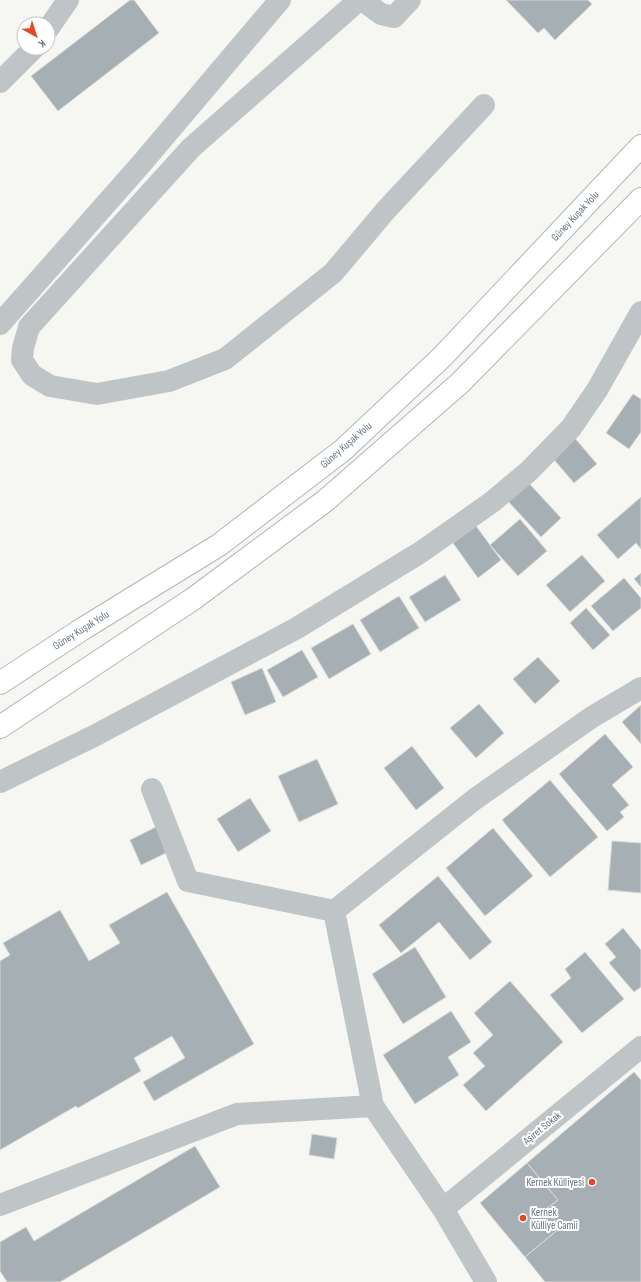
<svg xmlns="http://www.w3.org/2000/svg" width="641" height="1282" font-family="'Sofia Sans Condensed',sans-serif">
<rect width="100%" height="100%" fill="#f6f6f3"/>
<!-- building -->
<path fill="#a6afb4" stroke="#d8d8d5" d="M130,0H134L159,33L58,111L31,76Z
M506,0H588L592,4L555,40L544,28L538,33Z
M633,394L641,399V432L629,449L606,433Z
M573,436L597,464L574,483L550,455Z
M526,480L561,518L541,537L506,499Z
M641,497V549L636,543L618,559L597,535Z
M520,519L547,551L518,576L490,545Z
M476,526L501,560L478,578L453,543Z
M582,555L605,581L570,612L546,585Z
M641,573V587L634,579Z
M445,575L461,600L425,622L409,597Z
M624,578L641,598V608L613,631L591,606Z
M399,596L419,628L380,652L360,620Z
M586,608L610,635L593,650L570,623Z
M353,624L371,654L329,679L311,648Z
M302,650L318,677L283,697L267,670Z
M538,657L560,681L535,704L513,679Z
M262,668L276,702L245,715L231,682Z
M479,704L504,733L476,758L450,728Z
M641,705V744L622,722Z
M605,734L633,767L612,785L629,805L620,812L624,817L607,831L559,774Z
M412,746L444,788L416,810L384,768Z
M317,759L338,804L299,822L278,776Z
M550,780L598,837L550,877L502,820Z
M250,798L271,831L238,852L217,819Z
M156,827L168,852L141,865L130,840Z
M493,828L533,876L485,916L446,868Z
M612,841L641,843V893L608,890Z
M438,876L492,942L470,960L439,922L401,953L379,925Z
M167,892L254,1044L154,1101L143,1082L185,1058L172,1036L134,1058L141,1071L78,1108L76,1106L0,1150V961L10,955L3,943L60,910L89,961L120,943L109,925Z
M623,928L641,950V987L634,992L609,963L616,957L605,944Z
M415,947L446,997L403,1024L372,974Z
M585,952L624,999L582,1033L550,995L571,978L565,969Z
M510,981L563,1042L486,1111L463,1085L485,1066L473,1053L493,1035L474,1013Z
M451,1011L471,1042L448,1057L459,1075L415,1104L383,1055Z
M634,1072L641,1080V1282H545L525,1257L561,1227L546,1209L558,1200L527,1163Z
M312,1134L337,1138L334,1159L309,1155Z
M195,1146L220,1187L60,1282H7L0,1271V1242L26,1227L34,1241Z
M527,1163L558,1200L546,1209L561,1227L525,1257L480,1203Z"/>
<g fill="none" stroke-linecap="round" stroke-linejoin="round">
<defs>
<path id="major" d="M0,683L84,628L219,545L343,450L442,357L641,146
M0,727L193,599L325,501L460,383L641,199"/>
</defs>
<!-- major casing -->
<use href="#major" stroke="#b1b6ba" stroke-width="24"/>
<!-- minor -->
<path stroke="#bfc4c7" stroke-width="22" d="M359,0L191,148L29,327L23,348L22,360L32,375L50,386L97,394L169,381L225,359L333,273L386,210L484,105
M362,0L381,14L394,17L410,0
M48,29L68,0
M0,82L34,48
M0,324L142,163L280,0
M0,782L94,736L297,628L421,552L492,502L529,471L571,428L597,390L641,312
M152,789L188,881L334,911L475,799L592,717L641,688
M334,911L373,1106L443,1209L486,1282
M0,1205L237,1114L373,1106
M443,1209L641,1047"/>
<!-- major -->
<use href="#major" stroke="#fff" stroke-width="22"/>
</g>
<!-- markers -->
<g fill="#e44925" stroke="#fff" stroke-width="1.5">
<circle cx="592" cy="1182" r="4"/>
<circle cx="523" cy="1218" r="4"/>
</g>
<g text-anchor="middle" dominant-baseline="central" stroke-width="4" stroke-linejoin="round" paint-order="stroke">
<!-- street labels -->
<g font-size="11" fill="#657884" stroke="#fff">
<text transform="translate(575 216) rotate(-47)">Güney Kuşak Yolu</text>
<text transform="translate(346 445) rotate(-41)">Güney Kuşak Yolu</text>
<text transform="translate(81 630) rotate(-32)">Güney Kuşak Yolu</text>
<text transform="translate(542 1128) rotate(-39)">Aşiret Sokak</text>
</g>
<!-- poi labels -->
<g font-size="11" fill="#657884" stroke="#fff" text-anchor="end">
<text x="584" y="1182">Kernek Külliyesi</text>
<text x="531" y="1212" text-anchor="start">Kernek<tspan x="531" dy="13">Külliye Camii</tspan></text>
</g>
</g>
<!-- north arrow -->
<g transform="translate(36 36) rotate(141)"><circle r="19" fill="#ffffff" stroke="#c1c9ce"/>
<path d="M0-3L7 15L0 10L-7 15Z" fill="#e44925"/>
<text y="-6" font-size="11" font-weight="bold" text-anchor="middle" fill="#657884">K</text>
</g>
</svg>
